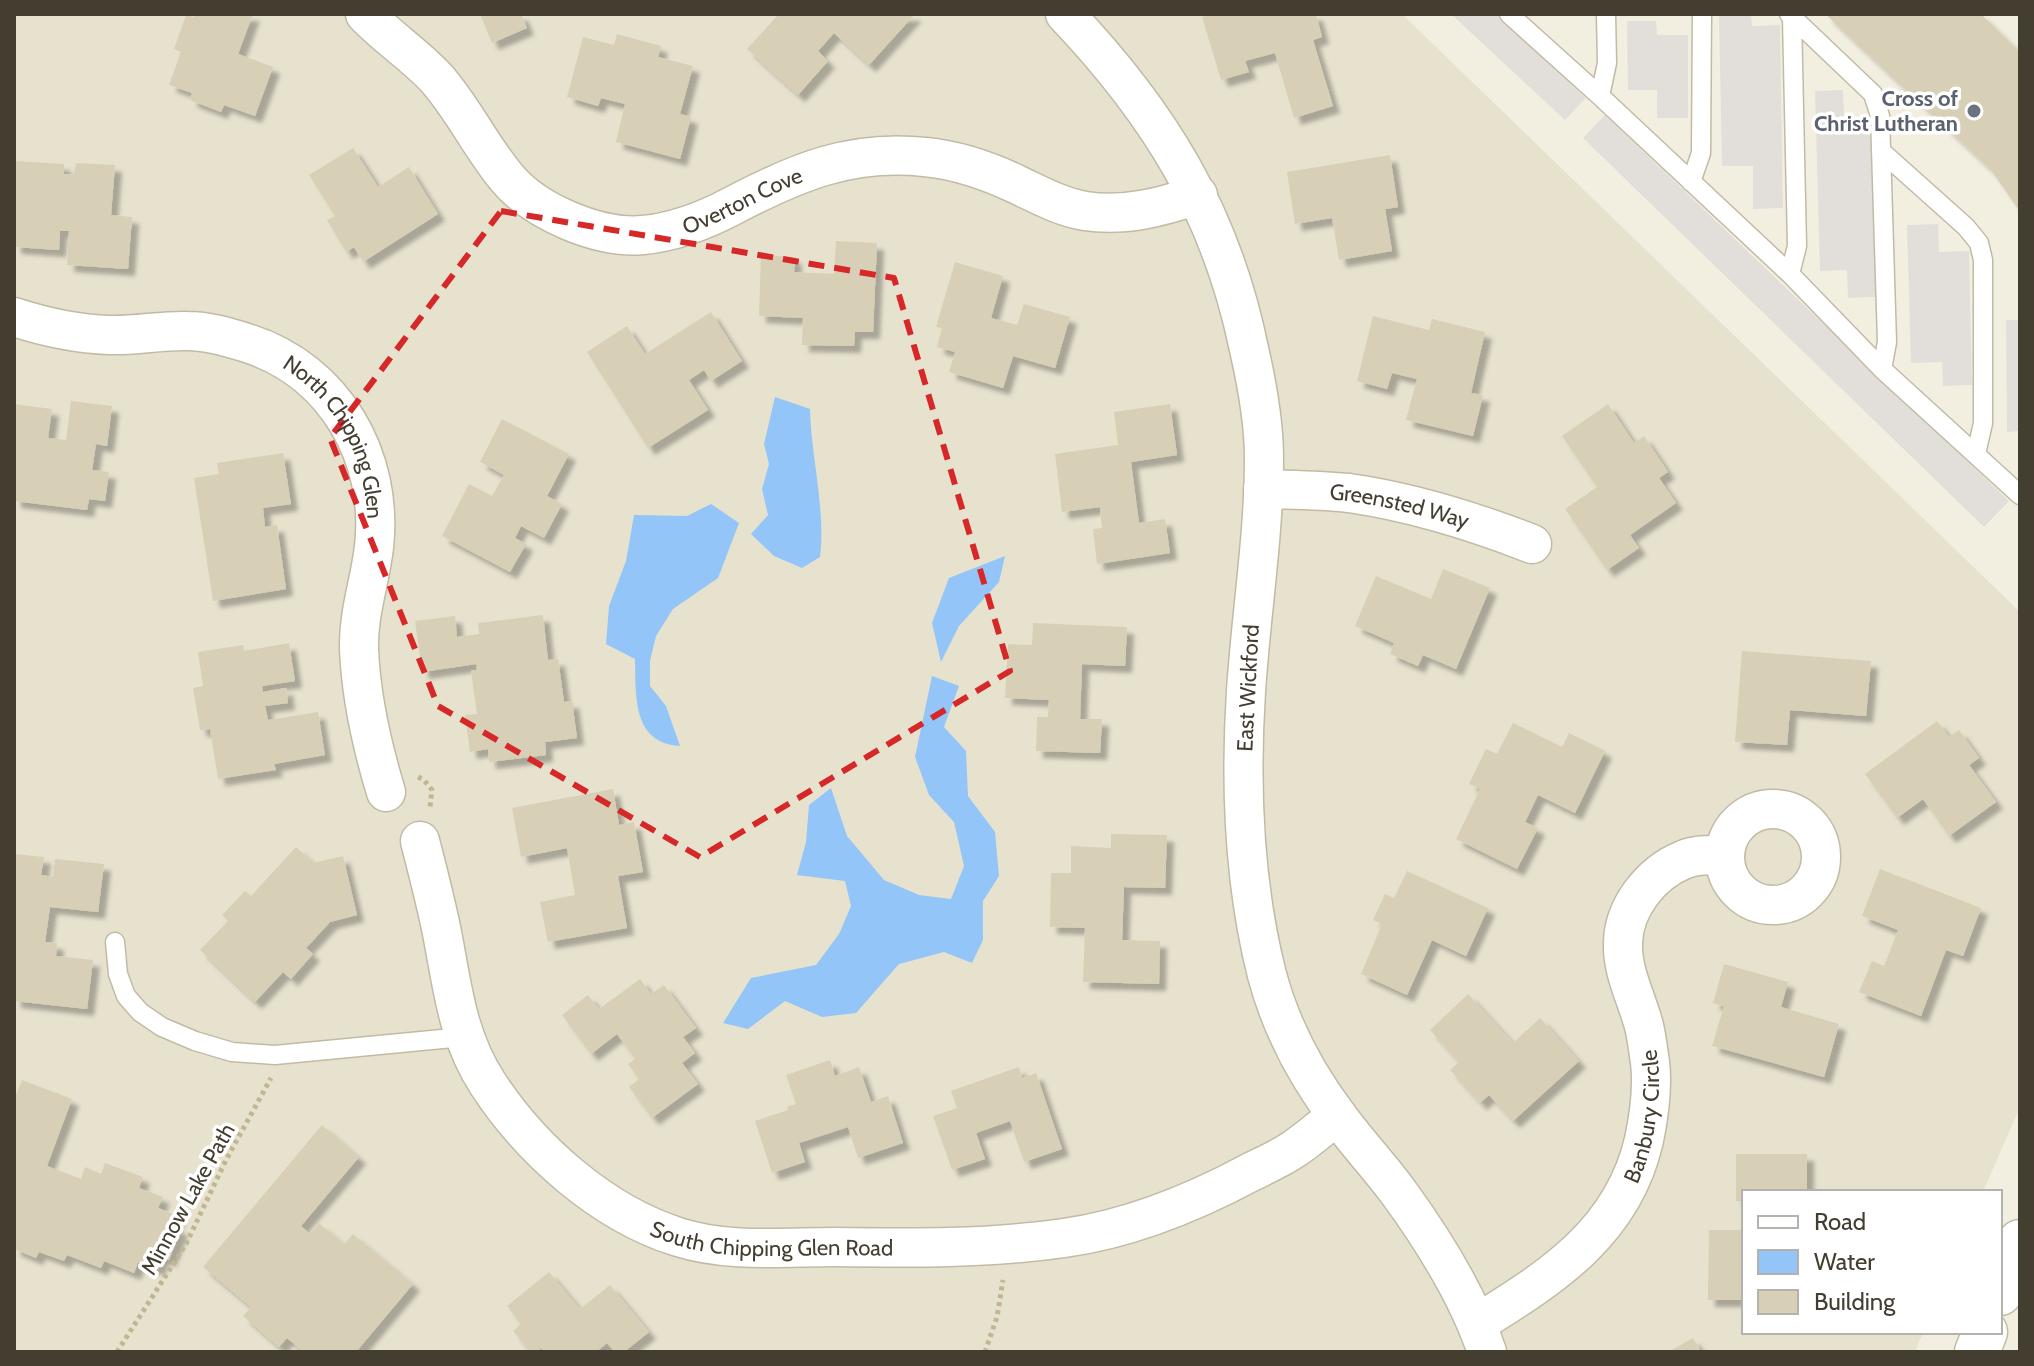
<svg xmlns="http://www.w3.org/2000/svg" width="2034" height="1366" font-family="Cabin,sans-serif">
<defs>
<filter id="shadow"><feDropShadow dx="7" dy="7" stdDeviation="2" flood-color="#0004"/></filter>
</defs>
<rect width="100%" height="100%" fill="#f3efe0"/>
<!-- residential -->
<path fill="#e7e2ce" d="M14,14H1402L2020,612V1107L1983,1192H1744V1332H1923L1915,1352H14Z"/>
<!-- parking -->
<path fill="#e2dfda" d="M1451,14H1496L1586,98L1565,120Z
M1719,14H1751L1752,26L1780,25L1783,208L1753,209V166H1722Z
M1627,21H1656L1657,35H1688V118H1657V90H1628Z
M1843,90L1844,117L1871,116L1877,297L1848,298L1847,270L1820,271L1815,91Z
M1605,115L2009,501L1984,527L1583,138Z
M1938,224L1939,252L1969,251L1972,385L1943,386L1942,362L1911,363L1907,225Z
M2006,320H2020V431L2007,432Z"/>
<!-- water -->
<path fill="#93c5f8" d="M775,397L810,409C811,457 826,511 820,557L802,568L774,556L751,534L768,515L762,489L769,464L764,444Z
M711,504L739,523L718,578L673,609L656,636L650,661V686L666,706L680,746C632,743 636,696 635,659L606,644L609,606L626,561L634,515L687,516Z
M1005,556L999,582L959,626L941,662L932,623L949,578Z
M932,676L959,686L944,727L966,751L968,796L995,832L999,876L983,901V940L972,963L944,952L899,964L856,1013L822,1017L785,1001L748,1029L723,1023L751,978L816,965L839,934L851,906L845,881L797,875L806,842L809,805L831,788L847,836L884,880L919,895L951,899L964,866L954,822L929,795L915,757Z"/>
<!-- building -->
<path fill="#d8cfb7" filter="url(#shadow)" d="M195,14H253L238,54L273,67L255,116L224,105L221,112L190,100L192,93L169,85L181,52L174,49L186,15L194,17Z
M480,14H521L527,28L492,43Z
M779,14H915L869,65L834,33L818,51L828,61L798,95L747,49Z
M1213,14H1316L1322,37L1313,40L1333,106L1294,118L1275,53L1245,61L1249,72L1221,80L1202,17Z
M1825,14H1981L2020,52V212L1991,170Z
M617,34L661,46L658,57L693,66L680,114L691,117L680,159L616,142L625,104L601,98L598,106L567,97L583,37L614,45Z
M353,148L378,187L409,167L438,214L363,262L354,247L346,252L327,220L335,216L309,175Z
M1390,155L1398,207L1385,209L1392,251L1339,260L1332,218L1295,224L1287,172Z
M14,161L64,164V174H74L76,163L115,165L111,215L132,217L128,269L67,265L69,231H60L59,250L14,247Z
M836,241L877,243L873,332H855L854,346L802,345L803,318L759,316L761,255L795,257L794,272L834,274Z
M955,262L1003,276L991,318L1017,325L1024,304L1070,317L1055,368L1013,356L1003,388L949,372L955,352L937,347L942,328L936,327Z
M711,312L742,361L711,381L704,370L689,380L708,410L648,448L587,352L627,326L645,354Z
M1373,316L1429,330L1432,319L1485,332L1471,393L1483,395L1473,436L1406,420L1417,379L1392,373L1387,389L1357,381Z
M71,401L112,406L107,446L96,444L92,470L109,472L105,501L89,499L87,510L14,501V404L52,409L48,438L66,440Z
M1170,404L1177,455L1131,462L1139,523L1165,519L1170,553L1097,564L1093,529L1102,528L1100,507L1062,512L1055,454L1118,445L1114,412Z
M1608,404L1634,443L1644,436L1668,472L1659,478L1676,503L1630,535L1639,548L1607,570L1565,509L1597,487L1562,436Z
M502,419L569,454L547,496L562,504L544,538L521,526L515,538L526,544L510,572L442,536L469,484L492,496L504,475L480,462Z
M283,453L291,504L263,508L265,527L277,525L286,589L213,601L194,478L219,474L217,463Z
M1443,569L1490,588L1456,669L1423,655L1418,666L1390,654L1394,643L1355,626L1376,576L1431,599Z
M543,615L548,660L558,659L564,702L572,701L577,738L545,742L546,755L489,762L488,749L470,752L465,715L477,714L471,671L477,670L476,664L422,672L415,621L455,616L457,637L479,634L478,623Z
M1033,623L1127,627L1125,666L1082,664L1080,719H1102L1100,753L1036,751L1037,717H1048L1049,700L1005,698L1008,644L1032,645Z
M289,643L295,681L262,686L263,692L286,688L288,703L265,706L268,720L318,712L325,755L274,764L276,770L218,779L210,729L200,730L193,688L203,686L198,652L243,645L244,651Z
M1742,651L1871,661L1866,716L1790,710L1787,745L1735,742Z
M1937,721L1949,737L1959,730L1979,758L1969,765L1996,802L1949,836L1923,799L1897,818L1865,774Z
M1513,723L1562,747L1569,733L1605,751L1575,813L1538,795L1525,822L1538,828L1517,869L1456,839L1480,789L1469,784L1486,749L1497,754Z
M613,789L619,825L634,822L643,872L618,876L627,928L548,942L540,902L575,895L567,848L521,857L512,808Z
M1111,834L1167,835L1165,888L1124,887L1122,940L1160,941L1159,984L1083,982L1085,928L1050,927L1051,873H1071V846L1111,848Z
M296,847L313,863L343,856L357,915L330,922L306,948L313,954L291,979L283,972L255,1002L200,950L228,921L222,915L245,891L251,896Z
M14,854L44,857L41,875L53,877L55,859L104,864L98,912L50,907L45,942L57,943L56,956L93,960L87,1009L14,1001Z
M1880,869L1981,908L1963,956L1946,950L1921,1016L1859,992L1872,961L1884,966L1898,930L1862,916Z
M1407,871L1488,908L1466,956L1432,940L1407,995L1361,974L1382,924L1373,920L1385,894L1394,898Z
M1724,964L1788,982L1781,1007L1839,1024L1824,1077L1712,1046L1724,1006L1713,1003Z
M640,979L651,994L664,985L696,1028L683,1037L695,1053L682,1063L698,1084L652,1118L629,1087L639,1079L628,1064L635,1059L617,1034L591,1054L562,1015L588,995L599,1009Z
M1468,994L1513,1043L1540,1018L1579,1061L1513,1121L1489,1095L1480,1103L1450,1070L1459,1062L1430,1030Z
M830,1060L835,1076L859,1067L871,1102L888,1096L903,1143L858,1158L848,1127L799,1143L805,1162L772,1173L755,1121L788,1110L787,1107L796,1104L786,1075Z
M1019,1067L1022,1078L1036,1073L1062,1149L1024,1162L1010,1121L976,1133L985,1159L952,1170L933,1116L957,1108L951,1091Z
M22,1080L72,1099L47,1166L81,1179L85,1167L101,1174L105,1163L143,1177L139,1188L163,1197L158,1208L178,1216L174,1226L181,1229L169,1260L162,1257L158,1269L138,1262L134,1273L104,1261L101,1268L67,1255L64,1261L39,1252L36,1258L14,1249V1100Z
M322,1125L359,1157L301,1226L310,1234L319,1223L344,1244L353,1234L413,1284L356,1352H304L287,1338L279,1347L243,1316L251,1307L203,1267Z
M1736,1154H1807V1192H1744V1201H1736Z
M1709,1230H1744V1300H1708Z
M549,1272L580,1309L610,1285L649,1332L624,1352H615L607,1343L596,1352H544L541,1348L537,1352H530L513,1331L521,1324L507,1306Z
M1693,1338L1701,1352H1668Z"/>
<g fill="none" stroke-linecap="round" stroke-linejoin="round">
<defs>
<path id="service" d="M1509,14L1600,96L1790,274L1882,369L2020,495
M1789,14L1873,94L1880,116L1887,342L1882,369
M1600,96L1607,63L1606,14
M1881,151L1966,227L1979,243L1983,260V423L1976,454
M1691,182L1701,153L1702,14
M1790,274L1797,246L1792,17
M115,942L118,974L126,996L140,1012L162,1027L195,1041L232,1052L275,1055L463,1037"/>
<g id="minor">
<path id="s1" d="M365,14C388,38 415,55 437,79C464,110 481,147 507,178C535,212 599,239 643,235C676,232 706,220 734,205C797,172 852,149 925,157C956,160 989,171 1018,185C1039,195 1061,207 1085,211C1125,217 1161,207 1198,195"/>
<path d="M1065,14C1160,114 1221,213 1249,349C1257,384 1264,422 1264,458C1264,536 1251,614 1246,691C1240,785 1244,885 1267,975C1281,1027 1307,1076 1339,1118C1358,1144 1380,1167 1399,1193C1434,1241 1468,1295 1487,1352"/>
<path id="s2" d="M14,317C45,327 76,334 109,335C135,336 162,330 188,331C208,331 228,337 247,343C335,371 384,457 374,547C370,582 358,613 359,649C361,697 372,746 386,792"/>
<path id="s3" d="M1263,489C1292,490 1321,490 1349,493C1412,502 1473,521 1532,544"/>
<circle cx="1773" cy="857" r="48"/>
<path id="s4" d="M420,841C427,868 434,896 440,923C452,980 455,1034 488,1084C531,1150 602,1213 678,1237C728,1253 783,1247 834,1247C911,1248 988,1249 1064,1238C1130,1229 1193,1203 1251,1172C1265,1165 1281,1158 1294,1149C1309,1139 1322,1127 1337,1116"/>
<path id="s5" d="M1478,1323C1552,1277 1623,1232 1644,1140C1649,1116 1653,1087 1650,1062C1648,1050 1647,1038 1644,1026C1637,999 1622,972 1623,944C1623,908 1651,873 1683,860C1696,854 1711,855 1725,855"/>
</g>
<path id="tertiary" d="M2000,1293L2020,1242
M1977,1352L1985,1332"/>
</defs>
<!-- service casing -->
<use href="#service" stroke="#c1bba5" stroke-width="21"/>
<!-- minor casing -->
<use href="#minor" stroke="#c1bba5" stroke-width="41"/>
<!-- tertiary casing -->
<use href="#tertiary" stroke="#c1bba5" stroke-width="47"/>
<!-- path -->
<path stroke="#c2b692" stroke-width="5" stroke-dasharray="4 4" stroke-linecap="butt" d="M418,777L424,780L432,790L430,807
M117,1352L186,1244L226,1160L271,1078
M985,1352L997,1317L1003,1280"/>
<!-- service -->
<use href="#service" stroke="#fff" stroke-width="18"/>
<!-- minor -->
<use href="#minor" stroke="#fff" stroke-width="38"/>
<!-- tertiary -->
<use href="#tertiary" stroke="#fff" stroke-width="44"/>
</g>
<!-- marked area -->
<path fill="none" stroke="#d62828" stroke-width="6" stroke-dasharray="16 10" stroke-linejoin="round" d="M501,211L894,278L1010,671L700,857L438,706L330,438Z"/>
<!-- markers -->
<circle fill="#6b7280" stroke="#fff" stroke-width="3" cx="1974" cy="111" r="8"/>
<g text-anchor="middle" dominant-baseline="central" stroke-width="7" stroke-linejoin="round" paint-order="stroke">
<!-- worship labels -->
<g font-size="22" font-weight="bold" fill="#5b616d" stroke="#fff" text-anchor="end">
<text x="1958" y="98">Cross of<tspan x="1958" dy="25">Christ Lutheran</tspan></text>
</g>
<!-- street labels -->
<g font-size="22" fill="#443e31" stroke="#fff">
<text stroke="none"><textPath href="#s1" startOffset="476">Overton Cove</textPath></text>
<text stroke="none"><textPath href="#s2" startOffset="374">North Chipping Glen</textPath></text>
<text stroke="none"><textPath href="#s3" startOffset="138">Greensted Way</textPath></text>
<text transform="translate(1248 688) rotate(-87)">East Wickford</text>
<text stroke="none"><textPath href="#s5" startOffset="278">Banbury Circle</textPath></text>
<text transform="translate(188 1199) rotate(-61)">Minnow Lake Path</text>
<text stroke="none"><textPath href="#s4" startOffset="596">South Chipping Glen Road</textPath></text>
</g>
</g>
<!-- border -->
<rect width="2034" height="1366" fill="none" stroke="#443e31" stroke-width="32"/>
<!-- legend -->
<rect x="1742" y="1190" width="260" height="144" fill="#ffffff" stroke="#b4b2ad" stroke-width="2"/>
<rect x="1758" y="1216" width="40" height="12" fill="#ffffff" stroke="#b4b2ad" stroke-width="2"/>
<text x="1814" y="1230" font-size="24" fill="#443e31">Road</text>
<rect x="1758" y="1250" width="40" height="24" fill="#93c5f8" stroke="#b4b2ad" stroke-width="2"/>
<text x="1814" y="1270" font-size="24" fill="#443e31">Water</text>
<rect x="1758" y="1290" width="40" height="24" fill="#d8cfb7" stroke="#b4b2ad" stroke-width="2"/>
<text x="1814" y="1310" font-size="24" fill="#443e31">Building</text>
</svg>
